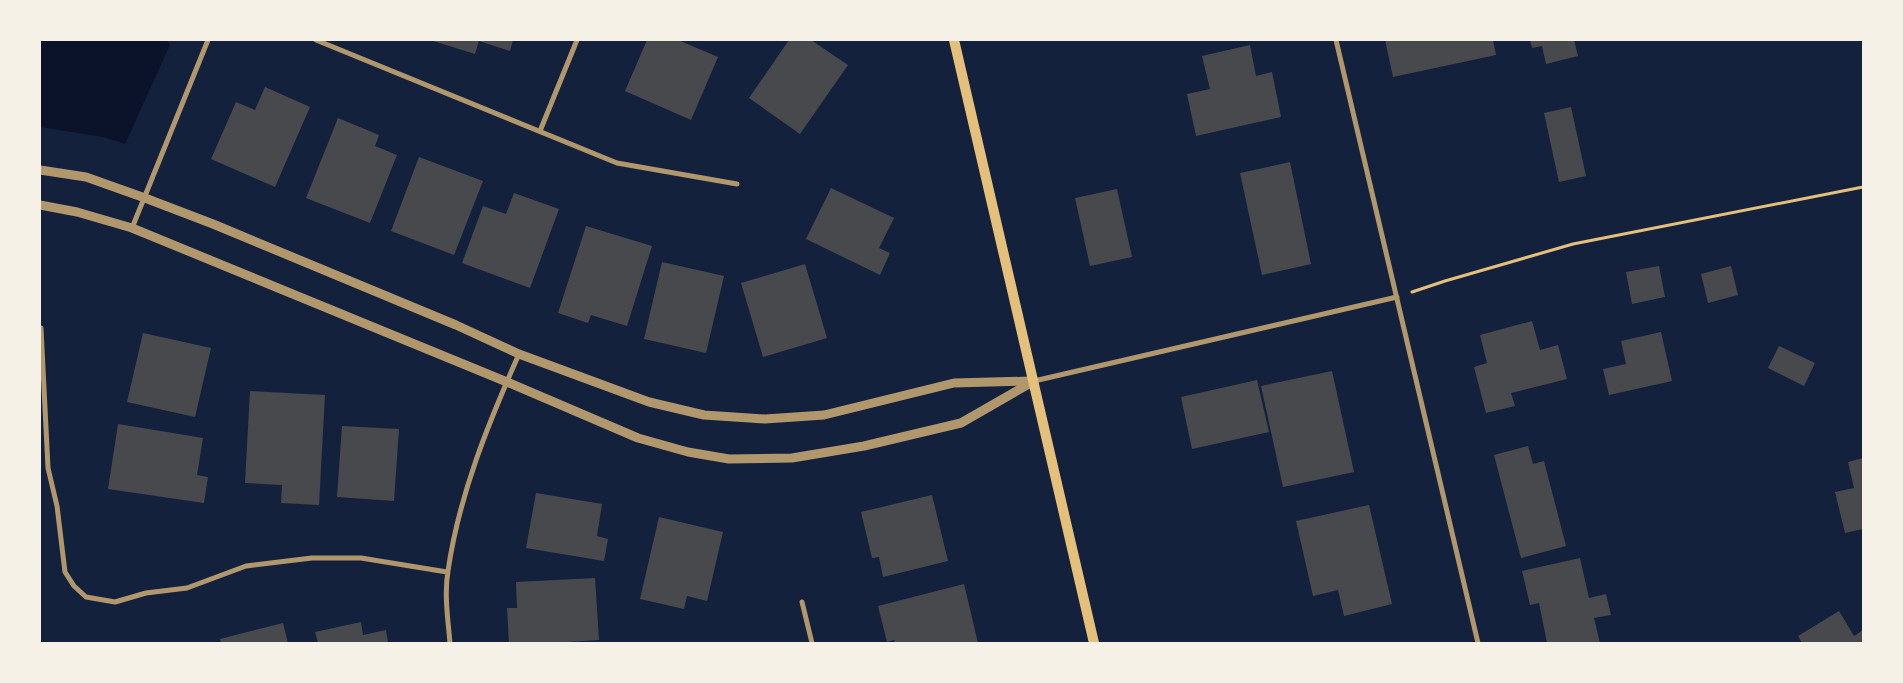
<svg xmlns="http://www.w3.org/2000/svg" width="1903" height="683" font-family="'IBM Plex Serif',serif">
<rect width="100%" height="100%" fill="#14213d"/>
<!-- water -->
<path fill="#0b132b" d="M40,40H167L170,45L125,144L103,137L40,127Z"/>
<!-- building -->
<path fill="#48494c" d="M430,40H513L510,51L479,41L475,54Z
M647,40H678L718,57L691,120L625,91Z
M789,40H811L848,65L800,134L749,98Z
M1385,40H1493L1496,55L1393,77Z
M1530,40H1574L1578,56L1546,64L1542,46L1532,48Z
M1250,45L1256,76L1272,72L1281,117L1196,136L1187,94L1210,89L1202,56Z
M265,87L310,107L275,187L211,159L236,102L255,110Z
M1571,107L1586,176L1559,182L1544,113Z
M338,118L379,135L375,146L397,155L370,223L306,198Z
M419,157L483,181L454,255L391,231Z
M1290,162L1311,264L1262,275L1240,173Z
M831,188L894,218L879,248L890,253L880,275L806,239Z
M1117,189L1132,257L1090,266L1075,198Z
M514,193L559,209L530,288L462,263L483,206L506,214Z
M586,226L652,246L627,326L591,315L588,323L558,313Z
M662,262L724,276L706,353L644,339Z
M805,264L827,338L763,357L741,283Z
M1659,266L1665,297L1632,304L1626,272Z
M1731,266L1738,295L1708,303L1701,274Z
M1532,321L1540,350L1558,345L1567,379L1511,393L1515,406L1486,413L1474,367L1487,363L1480,335Z
M1661,332L1672,381L1609,395L1603,369L1626,364L1621,341Z
M143,333L211,348L195,417L127,402Z
M1779,346L1815,363L1804,386L1768,368Z
M1332,371L1354,472L1283,487L1261,386Z
M1257,380L1269,432L1192,449L1181,397Z
M250,391L325,395L319,505L281,503L282,485L245,483Z
M118,424L203,438L197,475L208,477L204,503L108,489Z
M342,426L399,429L394,501L337,497Z
M1528,446L1533,464L1544,461L1566,546L1521,558L1494,455Z
M1863,458V529L1845,533L1835,492L1854,488L1848,462Z
M536,493L602,504L597,536L608,539L604,561L526,548Z
M932,495L948,561L883,577L879,557L872,558L861,512Z
M1369,505L1392,604L1344,616L1338,590L1313,596L1296,521Z
M659,517L723,532L707,601L687,596L684,609L640,599Z
M1580,558L1589,598L1606,594L1611,615L1594,618L1600,643H1547L1539,603L1530,605L1522,571Z
M595,578L599,640L551,643H509L507,608H517L516,582Z
M964,584L978,643H895L894,640L887,642L878,606Z
M1839,611L1854,636L1863,630V643H1802L1798,636Z
M361,622L363,635L386,630L388,643H318L315,632Z
M283,623L288,643H221L220,639Z"/>
<g fill="none" stroke-linecap="round" stroke-linejoin="round">
<!-- path -->
<path stroke="#e5c07b" stroke-width="3" d="M1412,292L1445,281L1573,244L1863,187"/>
<!-- minor -->
<path stroke="#b1986c" stroke-width="5" d="M316,40L617,163L737,184
M1336,40L1478,643
M540,131L577,40
M132,228L208,40
M41,328L48,468L57,506L65,572L74,586L86,597L115,602L146,593L187,588L246,566L312,558H361L447,572
M1034,381L1397,297
M802,602L812,643
M450,643C448,620 444,594 448,571C459,495 488,424 519,354"/>
<!-- tertiary -->
<path stroke="#b1986c" stroke-width="9" d="M40,170L86,177L145,198L213,224L456,325L519,354L649,402L704,415L765,419L824,415L954,383L1031,381
M40,205L77,212L132,228L507,382L638,438L688,452L729,459L792,458L864,446L961,423L1034,381"/>
<!-- secondary -->
<path stroke="#e5c07b" stroke-width="10" d="M954,40L1094,643"/>
</g>
<!-- border -->
<rect width="1903" height="683" fill="none" stroke="#f6f1e7" stroke-width="82"/>
</svg>
